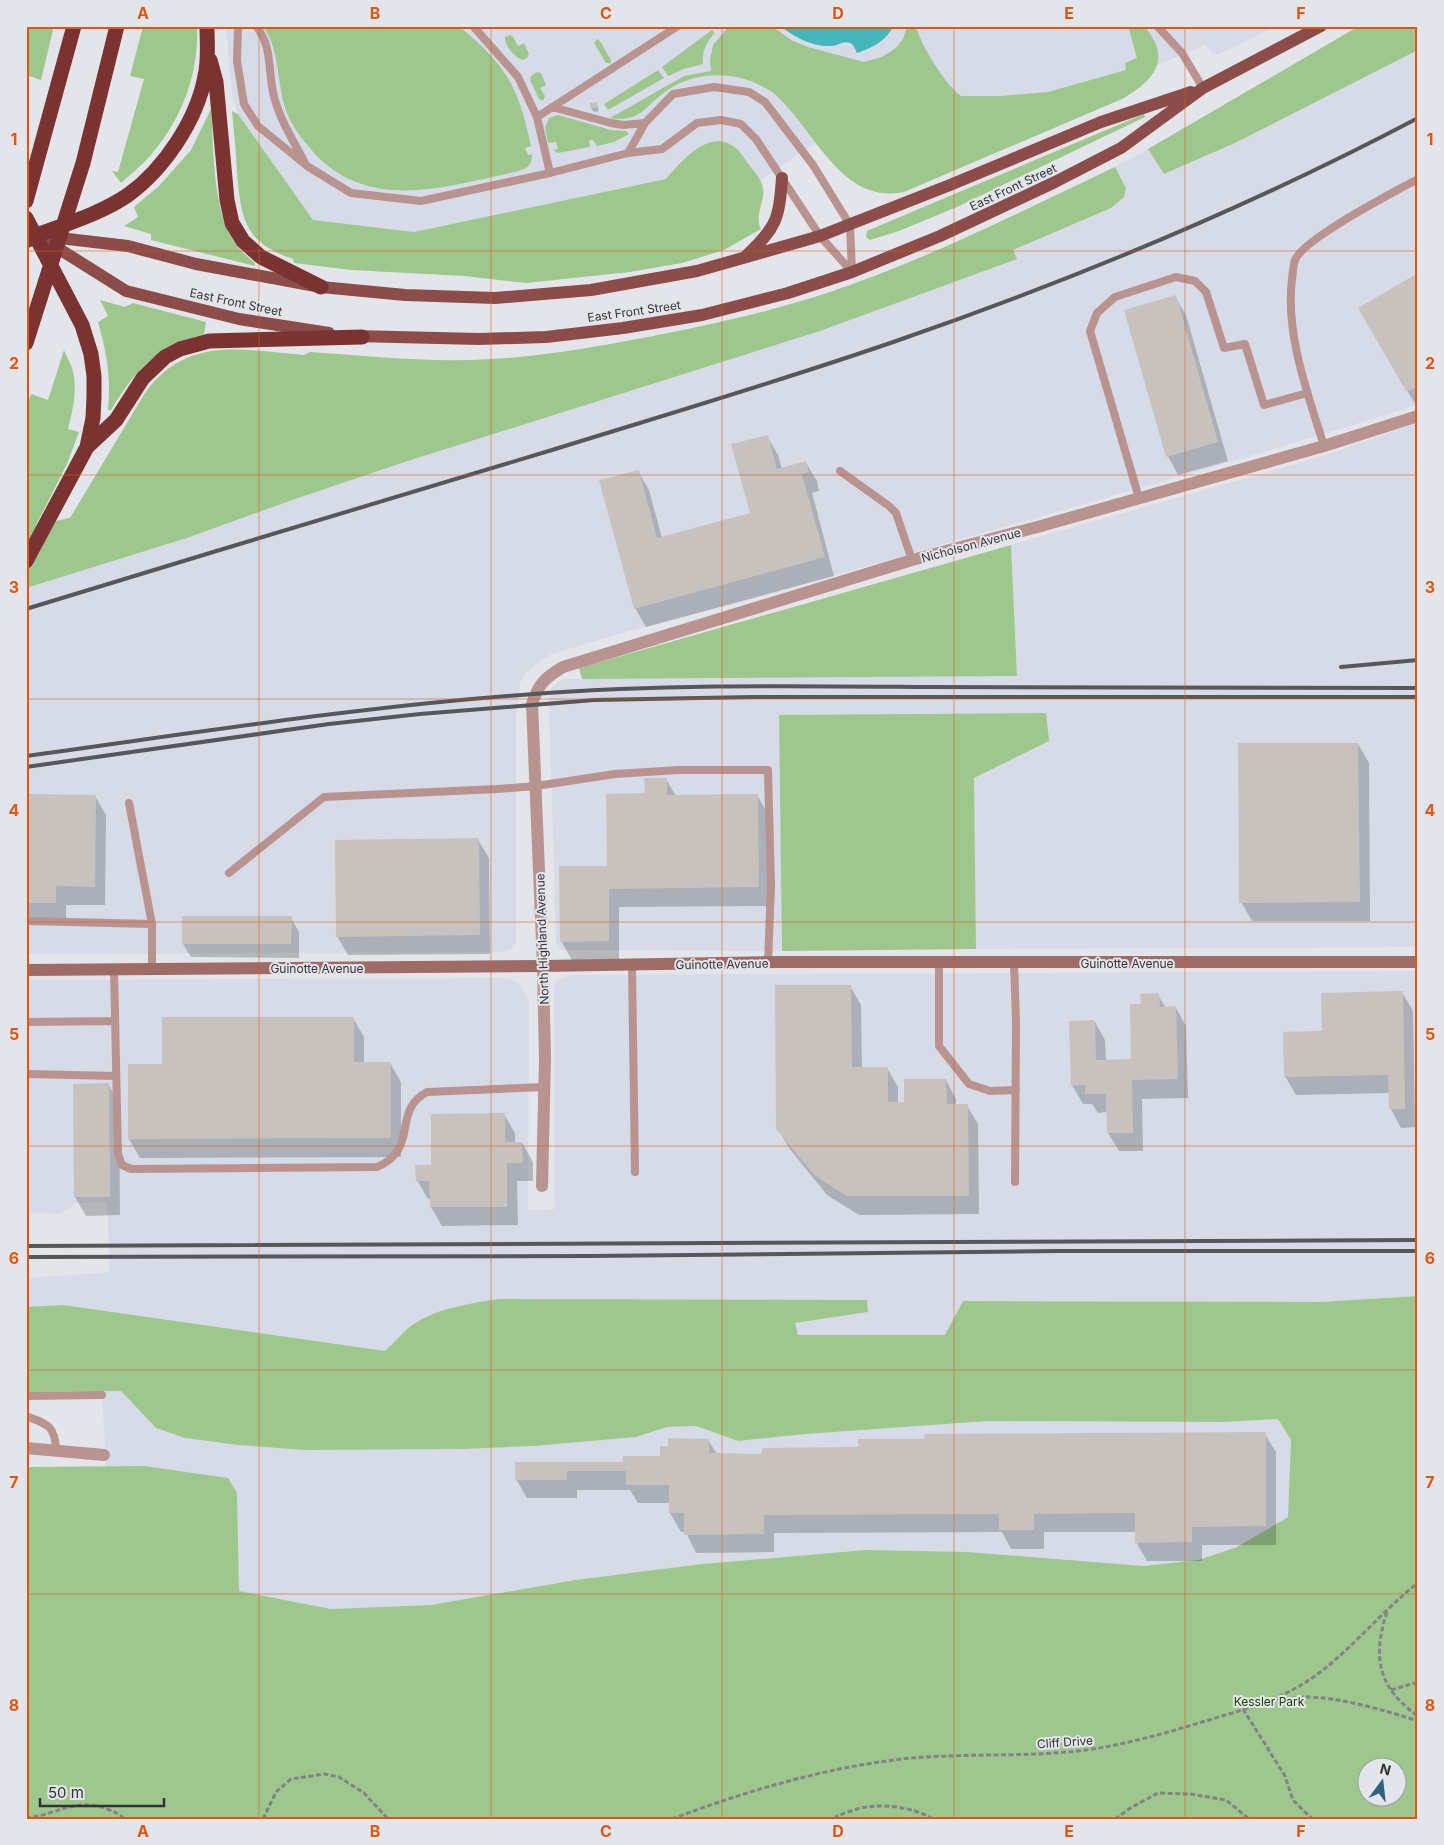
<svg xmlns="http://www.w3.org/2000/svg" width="1444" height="1845" font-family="Inter,sans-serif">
<rect width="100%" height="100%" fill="#e3e5ea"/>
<!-- built -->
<path fill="#d6dbe7" d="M226,26H1277L1219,54H1213L1205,45L864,189L856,184L839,169L815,143L761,180L738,150L720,142H711L691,153L679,163L666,179L414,232L313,220L238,114L232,94Z
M1418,50V405L1244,458L756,598L629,631L552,654L540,661L526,673L520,683L516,716V942L510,950L505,952L26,954V588L187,538L295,499L411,460L820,331L1016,259L1013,250L1111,208L1124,197L1126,193V188L1115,167L1148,149L1164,174L1235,143Z
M1418,423V947L976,949L974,778L1048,741L1045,713L779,715L782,951L563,950L558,947L556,943L549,698L551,688L563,679L1017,676L1011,545L1317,458Z
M1418,971V1296L1320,1302L963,1301L946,1335H798L795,1323L868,1312L454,1306L409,1328L385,1351L63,1305L26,1307V1278L110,1272L107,1202L77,1203L60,1214L26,1213V980L509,978L519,983L529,1000L528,1210L555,1209L554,990L556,982L569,975Z
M102,1391H121L156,1428L185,1438L238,1445L305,1450L464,1449L534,1446L636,1437L667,1427L696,1426L738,1441L806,1434L988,1421L1224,1422L1278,1419L1291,1440L1288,1517L1237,1547L1198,1560L1143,1566L968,1552L866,1550L702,1564L575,1580L431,1605L331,1609L239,1591L237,1493L144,1466H106Z"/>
<!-- green -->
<path fill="#9ec78d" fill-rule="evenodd" d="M26,26H54L41,80L29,76L26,85Z
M143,26H197C199,72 183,116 154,151C145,163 132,173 121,183L112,171L118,172L144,79L130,76Z
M263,26H459C507,66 518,86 531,146L525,148L528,155L532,154C532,164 529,168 519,171C450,185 372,214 315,154C304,141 293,129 287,113C276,84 281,52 263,26Z
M729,26H772L791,40L808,47L864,62L882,57L896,48L903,39L907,26H916C920,44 946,86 961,96H1001L1048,92L1126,70L1125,63L1137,58L1128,26H1144C1173,59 1154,81 1122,99L904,192C839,205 814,126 772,92C763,86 752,81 741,78C715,72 687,76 665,92C644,107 640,123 610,118L684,76L711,71L710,60L713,45Z
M1359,26H1418V50L1235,143L1164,174L1148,149Z
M712,30L715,33C706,42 702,52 703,64L684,69L668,76L662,67Z
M510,35L513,37L518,46L524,43L529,54L527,58L523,60C515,58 504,45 505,37Z
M597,39L600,41L611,60V63H606L594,43Z
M658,70L664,78L608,110L604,104Z
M537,72L541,73L546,85L540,88L545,96L543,101L539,99L530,80L531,76Z
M211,109C214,148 212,209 234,241C239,250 247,256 255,263V266L151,240V234L124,226L138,217L134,207L159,186L191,150Z
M232,111L238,114L313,220L414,232L666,179C682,160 712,125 738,150C741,153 744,158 747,162C753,170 761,178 763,188C765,203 754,215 761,229L724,250L682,263L630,272L526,283L464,276L352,270L294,263L293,259C244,243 241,218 237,172C236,152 234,131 232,111Z
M1144,114L1145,117L957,207L899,231L870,240L866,237L867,231L869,230Z
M558,115L611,130L626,131L629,134L614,142L597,146L592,139L589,141L590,147L558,153L553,150L558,149L556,142L548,143L545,128L549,118Z
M1115,167L1126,188L1124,197L1111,208L1013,250L1017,259L820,331L411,460L295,499L187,538L26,588V408L31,394L48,400L64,350C66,356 70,362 72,368C78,387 73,410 68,429L79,432L67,464L36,525L70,518L145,393C187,335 243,350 304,355L310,352C370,356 431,363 491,359C533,357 575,350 616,343C688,330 760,315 830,292C928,259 1022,211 1115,167Z
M100,300L125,307L133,303L206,322L204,334C154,349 138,367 111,410H108C111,376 107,354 98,322L108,316Z
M1011,545L1017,676L582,679L579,668Z
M1046,713L1049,741L974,778L976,949L782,951L779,715Z
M1418,1296V1819H26V1467L144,1466L228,1478L237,1493L239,1591L331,1609L431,1605L575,1580L702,1564L866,1550L968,1552L1143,1566L1198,1560L1237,1547L1288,1517L1291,1440L1278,1419L1224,1422L988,1421L806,1434L738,1441L696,1426L667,1427L636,1437L534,1446L464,1449L305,1450L238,1445L185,1438L156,1428L121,1391L26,1392V1307L63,1305L385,1351C393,1344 400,1336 407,1329C433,1308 468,1304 499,1299L867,1300L868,1312L795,1323L798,1335H945L963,1301L1320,1302ZM1366,1768H1396V1798H1366Z"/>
<!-- water -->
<path fill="#45b6ba" d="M780,26H894C884,42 874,47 857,53C855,49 854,45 850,43C843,40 838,46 831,46C813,47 794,37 780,26Z"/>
<!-- shadow -->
<path fill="#0003" d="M596,103L599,111L594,112L591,108Z
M1418,274V409L1359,308Z
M1175,297L1186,315L1228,461L1178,475L1168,456Z
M767,436L778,455L782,469L806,463L817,481L819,491L812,493L834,576L646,627L635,608L638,471L649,490L662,538L751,514Z
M1358,744L1369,763L1370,921H1252L1241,902Z
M666,779L676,796L757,795L768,814L769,906L619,907V959L572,960L561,941Z
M26,795L95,796L106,815L105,905H66V922L26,921Z
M478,840L489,858L490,954L348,955L337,936Z
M291,918L299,932V958L191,957L183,944Z
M850,986L861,1005L862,1069L887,1068L898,1087V1103H906L946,1080L956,1099V1105L967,1106L978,1124L979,1214L859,1215L827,1195L789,1148L778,1129Z
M1402,992L1413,1011L1415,1127L1401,1128L1391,1109L1390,1093L1296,1095L1285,1076L1323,1033Z
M1158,995L1166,1008H1176L1186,1026L1188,1098L1142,1099L1143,1151H1119L1108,1133V1112L1098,1113L1092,1104H1083L1072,1085L1095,1022L1105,1040L1106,1061L1132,1060L1142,1005Z
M353,1018L364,1037V1063H390L401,1082V1157L140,1158L129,1139L163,1065Z
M108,1084L119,1103L120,1215L86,1216L75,1197Z
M504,1114L515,1133V1143H522L533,1162V1181H517L518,1225L442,1226L431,1207V1199H428L417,1180L433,1166Z
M1265,1434L1276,1452V1545H1202V1561H1147L1136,1542V1532H1044V1549H1011L1002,1532L774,1533V1552L696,1553L686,1532H681L670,1513V1503H638L630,1490H577V1498H527L516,1479V1463H624L661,1458L708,1440L717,1454L762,1455L860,1449Z"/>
<!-- building -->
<path fill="#c7c2be" d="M597,102L598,107L590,108V103Z
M1418,273V388L1406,391L1358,308Z
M1176,295L1218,442L1166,457L1124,310Z
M768,435L777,469L806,461L809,472L802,474L825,557L634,609L599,480L639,470L657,538L750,513L731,444Z
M1238,743H1358L1360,902L1239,903Z
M644,778H667V795L758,794L759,887L609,889V941L560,942L559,866H607L606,794L645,793Z
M26,794L96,795L95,887L56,886V903H26Z
M479,838L480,935L336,937L335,840Z
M182,916H292L291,944H182Z
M775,985H851L852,1067H888V1102H904V1079H946L947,1104H968L969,1196H847L815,1176L776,1129Z
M1403,991L1405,1109H1389L1388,1075L1284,1077L1283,1032L1322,1031L1321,993Z
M1159,993L1160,1007L1176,1006L1178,1079L1132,1080L1133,1133H1107L1106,1094H1085V1085L1071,1086L1069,1021L1095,1020L1096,1060L1131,1059L1130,1004H1141L1140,994Z
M162,1017H354V1062H391V1138L128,1139V1064H162Z
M109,1083L110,1197H74L73,1084Z
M505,1113V1142H522L523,1163H507V1207H430L429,1181H416L415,1165H431V1114Z
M1266,1432V1526L1192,1527V1542L1135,1543V1513L1034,1514V1530H999V1514L764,1515V1534L684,1535V1513H669V1485H626V1471H567V1480H515V1462H623V1456H660V1446H668V1438L709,1439V1453L761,1454L763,1448L858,1447V1439H925L924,1434Z"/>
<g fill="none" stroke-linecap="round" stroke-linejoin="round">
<!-- path -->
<path stroke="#828386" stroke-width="3" stroke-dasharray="5 2.5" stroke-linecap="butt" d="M1387,1612C1372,1657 1378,1688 1418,1716
M1391,1690L1418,1682
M1276,1700C1286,1699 1297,1697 1307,1697C1338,1697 1388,1711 1418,1721
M1243,1709L1285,1776L1293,1800L1312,1819
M26,1818C57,1815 75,1797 107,1809C114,1812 119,1813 124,1819
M263,1819L276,1792L291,1779L325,1774L339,1777L364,1793L388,1819
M672,1819C746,1791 824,1768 902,1759C957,1753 1012,1757 1067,1752C1116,1748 1162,1734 1209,1720C1238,1711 1269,1703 1296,1688C1343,1662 1375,1616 1418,1583
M835,1819L837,1816C846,1813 857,1808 867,1807C888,1804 915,1808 933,1819
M1115,1819L1132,1807L1158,1793L1190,1794L1226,1800L1249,1819"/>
<!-- lane -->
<path stroke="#b89390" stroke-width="8" d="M238,26L237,61L244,104L258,126L307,166L351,193L421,201L550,173L628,153L662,149L697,123L721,120L741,124L756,139L820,236L852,272
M256,26C272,45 268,69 273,92C278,117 293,140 305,163
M473,26L518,77L537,117L550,173
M1157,26L1182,53L1203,88
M552,107L611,123L623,125L645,123
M537,117L678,26
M628,153L645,123L673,94L714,87L749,92L765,102L813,165L850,225L852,272
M1324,446C1308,394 1285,334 1292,279C1293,273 1293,266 1295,260C1303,239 1394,192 1418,179
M840,471L889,506L896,513L912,560
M1139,498L1090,331L1097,313L1115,297L1176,277L1195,281L1206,292L1224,348L1245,344L1264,405L1307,393
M129,803L152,924
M229,873L324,797L497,789L536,786L615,774L678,770H768L771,886L768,963
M26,921L152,924V969
M939,962V1046L969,1084L990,1091L1016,1090
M1014,962L1016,1022L1015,1182
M632,965L635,1172
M114,969L118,1154L122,1165L131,1169L377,1167C420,1149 391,1111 427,1092L544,1087
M26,1022L114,1021
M26,1074L116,1076
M26,1396L102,1395
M26,1416C47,1424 55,1425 56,1450"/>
<!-- street -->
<path stroke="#b89390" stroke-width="12" d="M542,1186L545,1059L543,966L532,704C538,684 546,677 563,667L912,560L1041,526L1324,446L1418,416
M26,1448L104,1455"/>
<!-- secondary -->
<path stroke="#9f6b67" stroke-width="12" d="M26,970L543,966L778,962H1418"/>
<!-- primary -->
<path stroke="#8c4d4a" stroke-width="12" d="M37,235L126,291L239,319L329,333
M51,237L128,246L196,264L321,287L405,295L495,298L591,290L697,271L820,236L950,185L1101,122L1191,92
M746,256C777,227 779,219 782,178
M354,336L479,339L546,337L623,328L702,315L788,293L852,272L940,236L1055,182L1121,148L1203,88L1321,26"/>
<!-- highway -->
<path stroke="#7b3332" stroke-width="15" d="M210,60L216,82L227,200L232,223L243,241L261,257L321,287
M26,201L74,26
M26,218L82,325L91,354L94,376V397L93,418L87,447L26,561
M26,241L37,235C66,224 102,213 128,195C164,169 197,120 205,76C209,60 207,43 207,26
M26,343L83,163L117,26
M87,447L116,420L143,378L165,357L180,349L209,341L362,337"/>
<!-- rail -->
<path stroke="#56575a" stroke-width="4" d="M26,609C201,555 377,503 552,450C668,414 784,380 899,340C1075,279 1253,205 1418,118
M1341,667L1418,660
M26,756C195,733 364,706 534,694C665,684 796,686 927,687C1090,687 1254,687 1418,688
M26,767L329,724L420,714L594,700L752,697H1418
M26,1246L1418,1240
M26,1257L591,1256L1058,1251H1418"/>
</g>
<!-- grid -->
<path fill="none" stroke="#df570e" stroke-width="1" stroke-opacity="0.55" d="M259,26V1819M491,26V1819M722,26V1819M954,26V1819M1185,26V1819M26,251H1418M26,475H1418M26,699H1418M26,922H1418M26,1146H1418M26,1370H1418M26,1594H1418"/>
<g text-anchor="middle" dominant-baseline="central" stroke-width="4" stroke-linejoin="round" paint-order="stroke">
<!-- street labels -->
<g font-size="12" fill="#323335" stroke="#e3e5ea">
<text transform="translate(1013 187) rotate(-25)">East Front Street</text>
<text transform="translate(236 302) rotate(12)">East Front Street</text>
<text transform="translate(634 311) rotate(-8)">East Front Street</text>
<text transform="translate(971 545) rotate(-15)">Nicholson Avenue</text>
<text transform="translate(542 939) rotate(-92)">North Highland Avenue</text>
<text x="1127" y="963">Guinotte Avenue</text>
<text transform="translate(722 964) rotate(-1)">Guinotte Avenue</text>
<text x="317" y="968">Guinotte Avenue</text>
<text transform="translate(1065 1742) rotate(-4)">Cliff Drive</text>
</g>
<!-- park labels -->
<g font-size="12" fill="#194200" stroke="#e3e5ea">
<text x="1269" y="1701">Kessler Park</text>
</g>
</g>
<!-- border -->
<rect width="1444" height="1845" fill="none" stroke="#e3e5ea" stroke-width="55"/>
<!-- north arrow -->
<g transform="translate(1382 1782) rotate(15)"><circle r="24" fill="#e3e5ea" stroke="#9c9ea2"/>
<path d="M0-4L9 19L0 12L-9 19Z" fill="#2f627f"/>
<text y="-8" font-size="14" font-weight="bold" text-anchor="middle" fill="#323335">N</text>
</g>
<!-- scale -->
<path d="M40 1798v8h124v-8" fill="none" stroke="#323335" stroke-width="2.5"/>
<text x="48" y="1798" font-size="15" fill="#323335" stroke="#e3e5ea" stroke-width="4" paint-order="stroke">50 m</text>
<rect x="28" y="28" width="1388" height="1790" fill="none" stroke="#df570e" stroke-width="2"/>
<g font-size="16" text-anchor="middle" font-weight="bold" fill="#df570e">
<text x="143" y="19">A</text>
<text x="375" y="19">B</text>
<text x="606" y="19">C</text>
<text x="838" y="19">D</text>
<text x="1069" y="19">E</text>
<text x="1301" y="19">F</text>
<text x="14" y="145">1</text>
<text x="1430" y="145">1</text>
<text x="14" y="369">2</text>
<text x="1430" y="369">2</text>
<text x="14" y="593">3</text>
<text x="1430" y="593">3</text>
<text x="14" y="816">4</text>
<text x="1430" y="816">4</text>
<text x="14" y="1040">5</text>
<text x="1430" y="1040">5</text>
<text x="14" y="1264">6</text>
<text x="1430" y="1264">6</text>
<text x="14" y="1488">7</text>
<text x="1430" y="1488">7</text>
<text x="14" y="1711">8</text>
<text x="1430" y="1711">8</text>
<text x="143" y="1837">A</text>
<text x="375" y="1837">B</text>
<text x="606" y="1837">C</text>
<text x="838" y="1837">D</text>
<text x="1069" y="1837">E</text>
<text x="1301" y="1837">F</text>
</g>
</svg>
